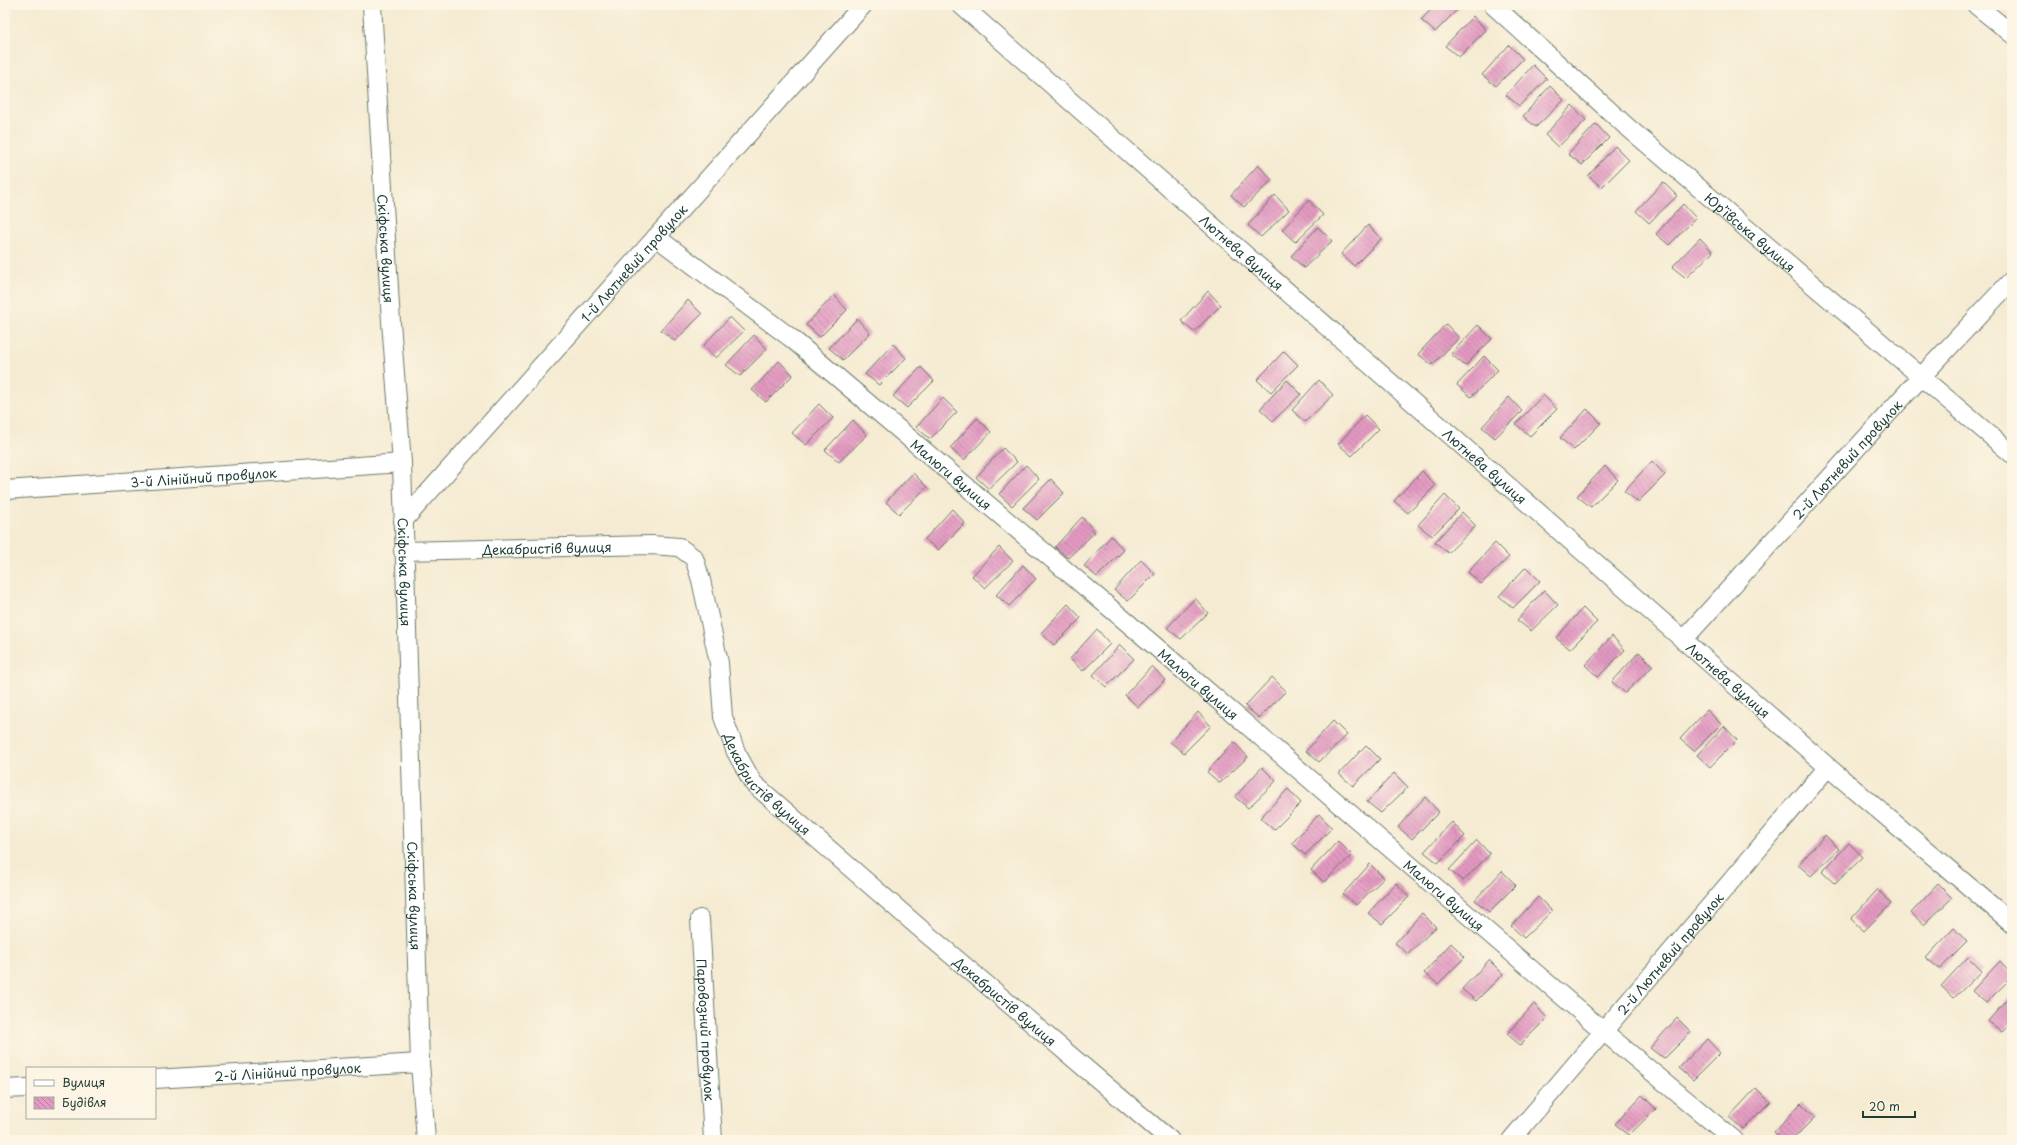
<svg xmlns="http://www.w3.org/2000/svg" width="2017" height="1145" font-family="'Playpen Sans',sans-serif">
<defs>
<pattern id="building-back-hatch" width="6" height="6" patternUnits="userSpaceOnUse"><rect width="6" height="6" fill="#e399c1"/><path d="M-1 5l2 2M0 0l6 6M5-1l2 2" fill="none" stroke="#b77e9e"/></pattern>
</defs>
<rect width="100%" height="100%" fill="#fcf5e5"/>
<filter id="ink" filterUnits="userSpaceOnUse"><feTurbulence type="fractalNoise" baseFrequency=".025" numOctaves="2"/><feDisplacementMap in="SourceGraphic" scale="8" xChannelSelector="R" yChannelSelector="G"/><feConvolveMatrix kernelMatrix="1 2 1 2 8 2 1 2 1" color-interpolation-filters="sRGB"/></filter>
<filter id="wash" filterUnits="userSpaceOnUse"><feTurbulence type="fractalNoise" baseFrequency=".012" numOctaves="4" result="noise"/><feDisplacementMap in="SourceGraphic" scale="16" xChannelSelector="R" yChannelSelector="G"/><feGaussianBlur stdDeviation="0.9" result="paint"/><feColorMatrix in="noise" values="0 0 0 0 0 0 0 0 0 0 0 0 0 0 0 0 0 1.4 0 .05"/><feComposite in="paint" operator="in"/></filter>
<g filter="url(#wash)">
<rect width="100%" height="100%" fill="#f5ebd2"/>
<g id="blocks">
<!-- building -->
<path fill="url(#building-back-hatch)" d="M1435,5H1462L1435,32L1421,20Z
M1473,16L1486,30L1459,57L1445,46Z
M1509,45L1523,59L1496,86L1482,75Z
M1533,65L1547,79L1519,106L1506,95Z
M1550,86L1564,100L1536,127L1523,116Z
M1572,105L1586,120L1558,147L1545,135Z
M1596,124L1609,138L1582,165L1568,154Z
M1615,146L1629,160L1602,187L1588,176Z
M1258,165L1272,180L1244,207L1231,195Z
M1663,182L1677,196L1649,223L1636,211Z
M1275,195L1289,210L1261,237L1248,225Z
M1309,200L1323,215L1295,242L1282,230Z
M1683,204L1696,218L1669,245L1656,234Z
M1368,225L1381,239L1354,266L1341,254Z
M1318,227L1332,241L1304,268L1291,256Z
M1700,238L1713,252L1686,278L1672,267Z
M1208,291L1221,305L1194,332L1181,321Z
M834,295L847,310L820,337L806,325Z
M688,300L702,314L675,341L661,330Z
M730,317L744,331L716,358L703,346Z
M857,319L870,333L843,360L829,348Z
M1446,324L1459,338L1432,365L1418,354Z
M1478,325L1492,339L1465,366L1451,354Z
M754,335L767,349L740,376L726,365Z
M893,344L906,358L879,385L865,374Z
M1284,351L1298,365L1271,392L1257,380Z
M1484,356L1498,370L1471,397L1457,385Z
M779,361L793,375L766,402L752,390Z
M921,367L934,381L907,408L893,396Z
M1287,380L1301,394L1273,421L1260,409Z
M1319,380L1333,395L1305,422L1292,410Z
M1543,395L1557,409L1530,436L1516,424Z
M1509,397L1522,411L1495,438L1482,427Z
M943,398L957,412L930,439L916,427Z
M819,404L833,418L806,445L792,433Z
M1587,409L1601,423L1574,450L1560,438Z
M1365,415L1379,429L1352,456L1338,444Z
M977,418L991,432L964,460L950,448Z
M853,420L867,435L839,462L825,450Z
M1003,448L1017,462L989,489L976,477Z
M1652,461L1665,475L1638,502L1624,491Z
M1026,465L1039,479L1012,506L999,494Z
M1605,466L1618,480L1591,507L1577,496Z
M1422,471L1435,486L1408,513L1394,501Z
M913,473L927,487L899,514L886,502Z
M1051,479L1064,493L1037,520L1023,508Z
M1445,495L1459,509L1432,536L1418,525Z
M952,509L965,523L938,550L925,539Z
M1462,512L1476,526L1448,553L1435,542Z
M1082,517L1095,532L1068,558L1055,547Z
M1111,536L1124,550L1097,577L1084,566Z
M1495,543L1509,557L1481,584L1468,572Z
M999,547L1013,561L985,588L972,576Z
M1141,560L1155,574L1128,601L1114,590Z
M1023,565L1036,579L1009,606L996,595Z
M1526,567L1540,581L1513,608L1499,596Z
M1544,590L1558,605L1531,631L1517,620Z
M1195,598L1208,613L1181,639L1167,628Z
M1068,604L1081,618L1054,645L1041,633Z
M1583,608L1597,622L1570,649L1556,638Z
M1097,629L1110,644L1083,671L1070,659Z
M1612,636L1625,650L1598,677L1585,665Z
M1120,645L1134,659L1106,687L1093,675Z
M1639,652L1653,666L1625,693L1612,682Z
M1152,666L1165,680L1138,707L1125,695Z
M1272,677L1286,691L1259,718L1245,706Z
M1707,710L1721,724L1694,751L1680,739Z
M1198,712L1211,726L1184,753L1170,742Z
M1333,721L1347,735L1319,762L1306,751Z
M1724,726L1737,740L1710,767L1697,755Z
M1234,742L1248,757L1220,783L1207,772Z
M1366,745L1380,759L1353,786L1339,774Z
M1262,767L1276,781L1248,808L1235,797Z
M1394,773L1408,787L1381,813L1367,802Z
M1288,789L1301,803L1274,830L1260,818Z
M1425,797L1439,812L1412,839L1398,827Z
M1319,814L1332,828L1305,855L1292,843Z
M1452,822L1465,836L1438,863L1424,852Z
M1825,835L1839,849L1811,876L1798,865Z
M1477,840L1490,854L1463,881L1449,870Z
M1338,841L1352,855L1324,882L1311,870Z
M1849,843L1863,857L1835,884L1822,872Z
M1370,864L1384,878L1356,905L1343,894Z
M1502,871L1516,885L1489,912L1475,900Z
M1396,883L1409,897L1382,924L1368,913Z
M1938,884L1952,898L1924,925L1911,913Z
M1878,889L1891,904L1864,931L1851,919Z
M1538,897L1552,911L1524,938L1511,926Z
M1422,913L1436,927L1408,954L1395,943Z
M1954,928L1967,942L1940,969L1926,958Z
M1451,943L1465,957L1438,984L1424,973Z
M1968,957L1982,971L1954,998L1941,986Z
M1489,960L1503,974L1476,1001L1462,989Z
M2000,961L2012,974V977L1986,1003L1972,991Z
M2012,994V1022L2002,1032L1988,1021Z
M1534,1004L1547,1018L1520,1045L1507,1034Z
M1677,1018L1691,1032L1664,1059L1650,1048Z
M1707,1039L1720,1053L1693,1080L1679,1068Z
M1756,1088L1770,1102L1743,1129L1729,1117Z
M1642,1095L1656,1109L1629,1135L1615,1124Z
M1801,1103L1815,1117L1792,1140H1782L1774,1133Z"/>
</g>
</g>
<g filter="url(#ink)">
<use href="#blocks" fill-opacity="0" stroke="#6a7a6b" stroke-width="1"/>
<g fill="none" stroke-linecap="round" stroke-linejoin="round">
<defs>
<g id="street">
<path id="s1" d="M372,5L391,322L402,463L420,1063L426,1140"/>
<path id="s2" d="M961,5L1828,767L2012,923"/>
<path id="s3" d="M1493,5L1625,125L2012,454"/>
<path d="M1976,5L2012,34"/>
<path id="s4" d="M656,237L791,338L1155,646L1603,1031L1734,1140"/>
<path id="s5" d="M5,490L402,463"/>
<path id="s6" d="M403,521L863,5"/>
<path id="s7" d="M403,551L651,545L679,547L694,558L701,580L719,663L723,717L736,752L753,783L922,930L1170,1140"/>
<path id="s8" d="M1683,640L1922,376L2012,280"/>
<path id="s9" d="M700,919L713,1140"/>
<path id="s10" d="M155,1079L420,1063"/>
<path d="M5,1089L27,1088"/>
<path id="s11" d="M1511,1140L1828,767"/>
</g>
</defs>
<!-- street casing -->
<use href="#street" stroke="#6a7a6b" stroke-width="20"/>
<!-- street -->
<use href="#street" stroke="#fff" stroke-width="18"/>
</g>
</g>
<g text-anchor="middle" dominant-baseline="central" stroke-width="4" stroke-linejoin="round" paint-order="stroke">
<!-- street labels -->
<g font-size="13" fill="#1f3d34" stroke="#fcf5e5">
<text stroke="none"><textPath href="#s3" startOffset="343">Юр’ївська вулиця</textPath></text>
<text stroke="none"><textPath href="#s1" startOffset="244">Скіфська вулиця</textPath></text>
<text stroke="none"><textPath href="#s2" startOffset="374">Лютнева вулиця</textPath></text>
<text stroke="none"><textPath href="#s6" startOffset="346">1-й Лютневий провулок</textPath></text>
<text stroke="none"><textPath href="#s8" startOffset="244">2-й Лютневий провулок</textPath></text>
<text stroke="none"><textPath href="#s2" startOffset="698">Лютнева вулиця</textPath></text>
<text stroke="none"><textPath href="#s4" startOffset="379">Малюги вулиця</textPath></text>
<text stroke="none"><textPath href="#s5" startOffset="199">3-й Лінійний провулок</textPath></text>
<text stroke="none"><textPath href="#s7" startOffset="144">Декабристів вулиця</textPath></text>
<text stroke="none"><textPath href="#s1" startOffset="568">Скіфська вулиця</textPath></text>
<text stroke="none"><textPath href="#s2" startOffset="1022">Лютнева вулиця</textPath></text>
<text stroke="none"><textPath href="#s4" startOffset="703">Малюги вулиця</textPath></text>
<text stroke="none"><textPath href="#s7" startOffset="539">Декабристів вулиця</textPath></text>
<text stroke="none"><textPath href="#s4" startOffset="1027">Малюги вулиця</textPath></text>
<text stroke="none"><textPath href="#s1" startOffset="892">Скіфська вулиця</textPath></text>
<text stroke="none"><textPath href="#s11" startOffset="245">2-й Лютневий провулок</textPath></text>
<text stroke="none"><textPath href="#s7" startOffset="863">Декабристів вулиця</textPath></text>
<text stroke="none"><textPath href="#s9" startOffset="111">Паровозний провулок</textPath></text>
<text stroke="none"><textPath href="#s10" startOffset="133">2-й Лінійний провулок</textPath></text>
</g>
</g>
<!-- margin -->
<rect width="2017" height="1145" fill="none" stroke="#fcf5e5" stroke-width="20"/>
<!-- legend -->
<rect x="26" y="1067" width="130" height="52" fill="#fcf5e5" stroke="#a4ab9e"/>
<rect x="34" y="1080" width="20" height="6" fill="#ffffff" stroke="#a4ab9e"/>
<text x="62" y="1087" font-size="12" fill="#1f3d34">Вулиця</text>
<rect x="34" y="1097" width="20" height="12" fill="url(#building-back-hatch)" stroke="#a4ab9e"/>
<text x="62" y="1107" font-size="12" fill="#1f3d34">Будівля</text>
<!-- scale -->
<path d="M1863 1111v6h52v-6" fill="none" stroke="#1f3d34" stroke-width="2"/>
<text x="1869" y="1111" font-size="12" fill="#1f3d34" stroke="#fcf5e5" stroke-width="3" paint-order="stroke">20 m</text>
</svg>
